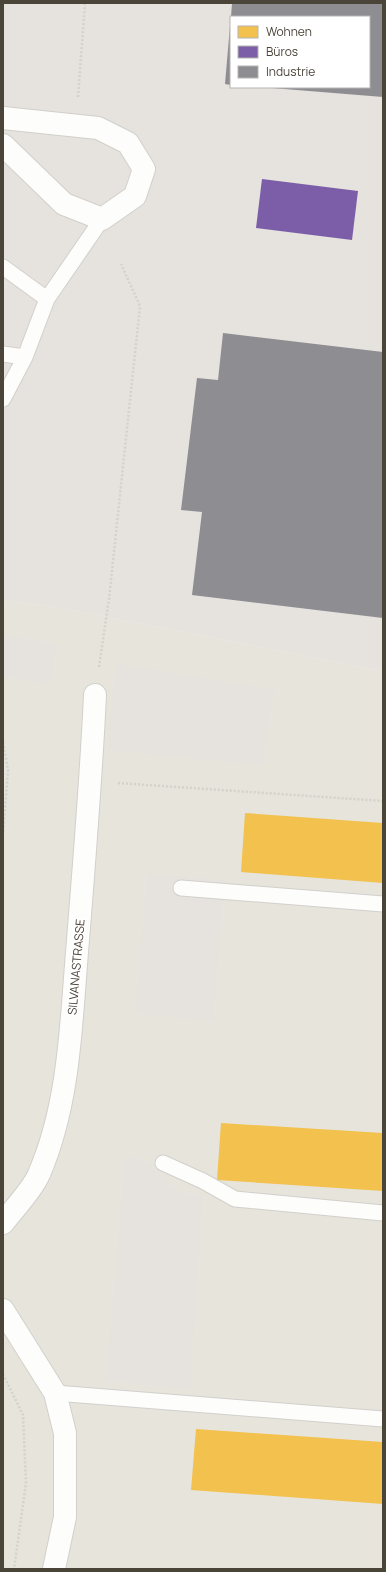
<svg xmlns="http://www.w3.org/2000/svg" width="386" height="1572" font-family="Manrope,sans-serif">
<rect width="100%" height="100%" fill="#f4f2ee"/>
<!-- residential -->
<path fill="#e7e4dc" d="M3,600L50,606L383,671V1569H3Z"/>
<!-- industrial -->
<path fill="#e6e2de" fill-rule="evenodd" d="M3,3H383V671L50,606L3,600ZM231,17H369V87H231Z"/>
<!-- parking -->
<path fill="#e6e3df" d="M3,635L57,644L51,684L3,677Z
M116,663L275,690L262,765L107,750Z
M147,874L225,880L213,1020L135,1014Z
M125,1157L143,1159L179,1193L203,1195L190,1389L106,1381Z"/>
<!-- homes -->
<path fill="#f2c14e" d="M245,813L383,823V883L241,872Z
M221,1123L383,1133V1191L217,1180Z
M196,1429L383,1442V1504L191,1490Z"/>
<!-- offices -->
<path fill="#7b5ea7" d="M262,179L358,191L352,240L256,228Z"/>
<!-- industry -->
<path fill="#8d8d92" d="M232,3H383V97L272,88L369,87V17H231Z
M230,26H231V85L225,84Z
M223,333L383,352V618L192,595L202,512L181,510L197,378L218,380Z"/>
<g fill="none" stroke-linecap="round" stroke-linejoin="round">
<defs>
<path id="lane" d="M3,267L47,299
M3,354L25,357
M3,399L25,357L47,299L102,219
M181,888L383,904
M163,1163L203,1181L235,1199L383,1213
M55,1393L383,1419"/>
<path id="street" d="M3,118L98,128L128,143L144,169L135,196L102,219L64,204L3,145
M3,1223C13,1210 33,1189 39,1174C69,1105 71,1026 77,952C84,866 91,781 95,695
M3,1310L55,1393L65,1433V1517L54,1569"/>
</defs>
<!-- lane casing -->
<use href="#lane" stroke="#d2d0cb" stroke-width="17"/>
<!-- street casing -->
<use href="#street" stroke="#d2d0cb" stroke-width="24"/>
<!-- path -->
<path stroke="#d3d2cc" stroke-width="2.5" stroke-dasharray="2 2" stroke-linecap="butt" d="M78,97L85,3
M99,667L109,599L140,306L121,264
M3,742L8,770L3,834
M118,783L383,801
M3,1374L23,1415L26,1483L14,1569"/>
<!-- lane -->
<use href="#lane" stroke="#fdfdfc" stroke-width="15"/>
<!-- street -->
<use href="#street" stroke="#fdfdfc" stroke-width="22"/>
</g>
<g text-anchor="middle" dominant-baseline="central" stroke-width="4" stroke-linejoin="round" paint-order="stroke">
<!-- street labels -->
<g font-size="12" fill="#4b4439" stroke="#fff">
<text transform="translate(76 967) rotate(-85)">SILVANASTRASSE</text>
</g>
</g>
<!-- border -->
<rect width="386" height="1572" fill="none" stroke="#4b4439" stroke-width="8"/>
<!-- legend -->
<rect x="230" y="16" width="140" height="72" fill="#ffffff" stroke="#b7b4b0"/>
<rect x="238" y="26" width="20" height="12" fill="#f2c14e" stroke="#b7b4b0"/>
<text x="266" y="36" font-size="12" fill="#4b4439">Wohnen</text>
<rect x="238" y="46" width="20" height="12" fill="#7b5ea7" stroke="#b7b4b0"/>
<text x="266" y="56" font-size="12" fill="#4b4439">Büros</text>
<rect x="238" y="66" width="20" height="12" fill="#8d8d92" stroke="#b7b4b0"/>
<text x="266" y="76" font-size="12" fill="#4b4439">Industrie</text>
</svg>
